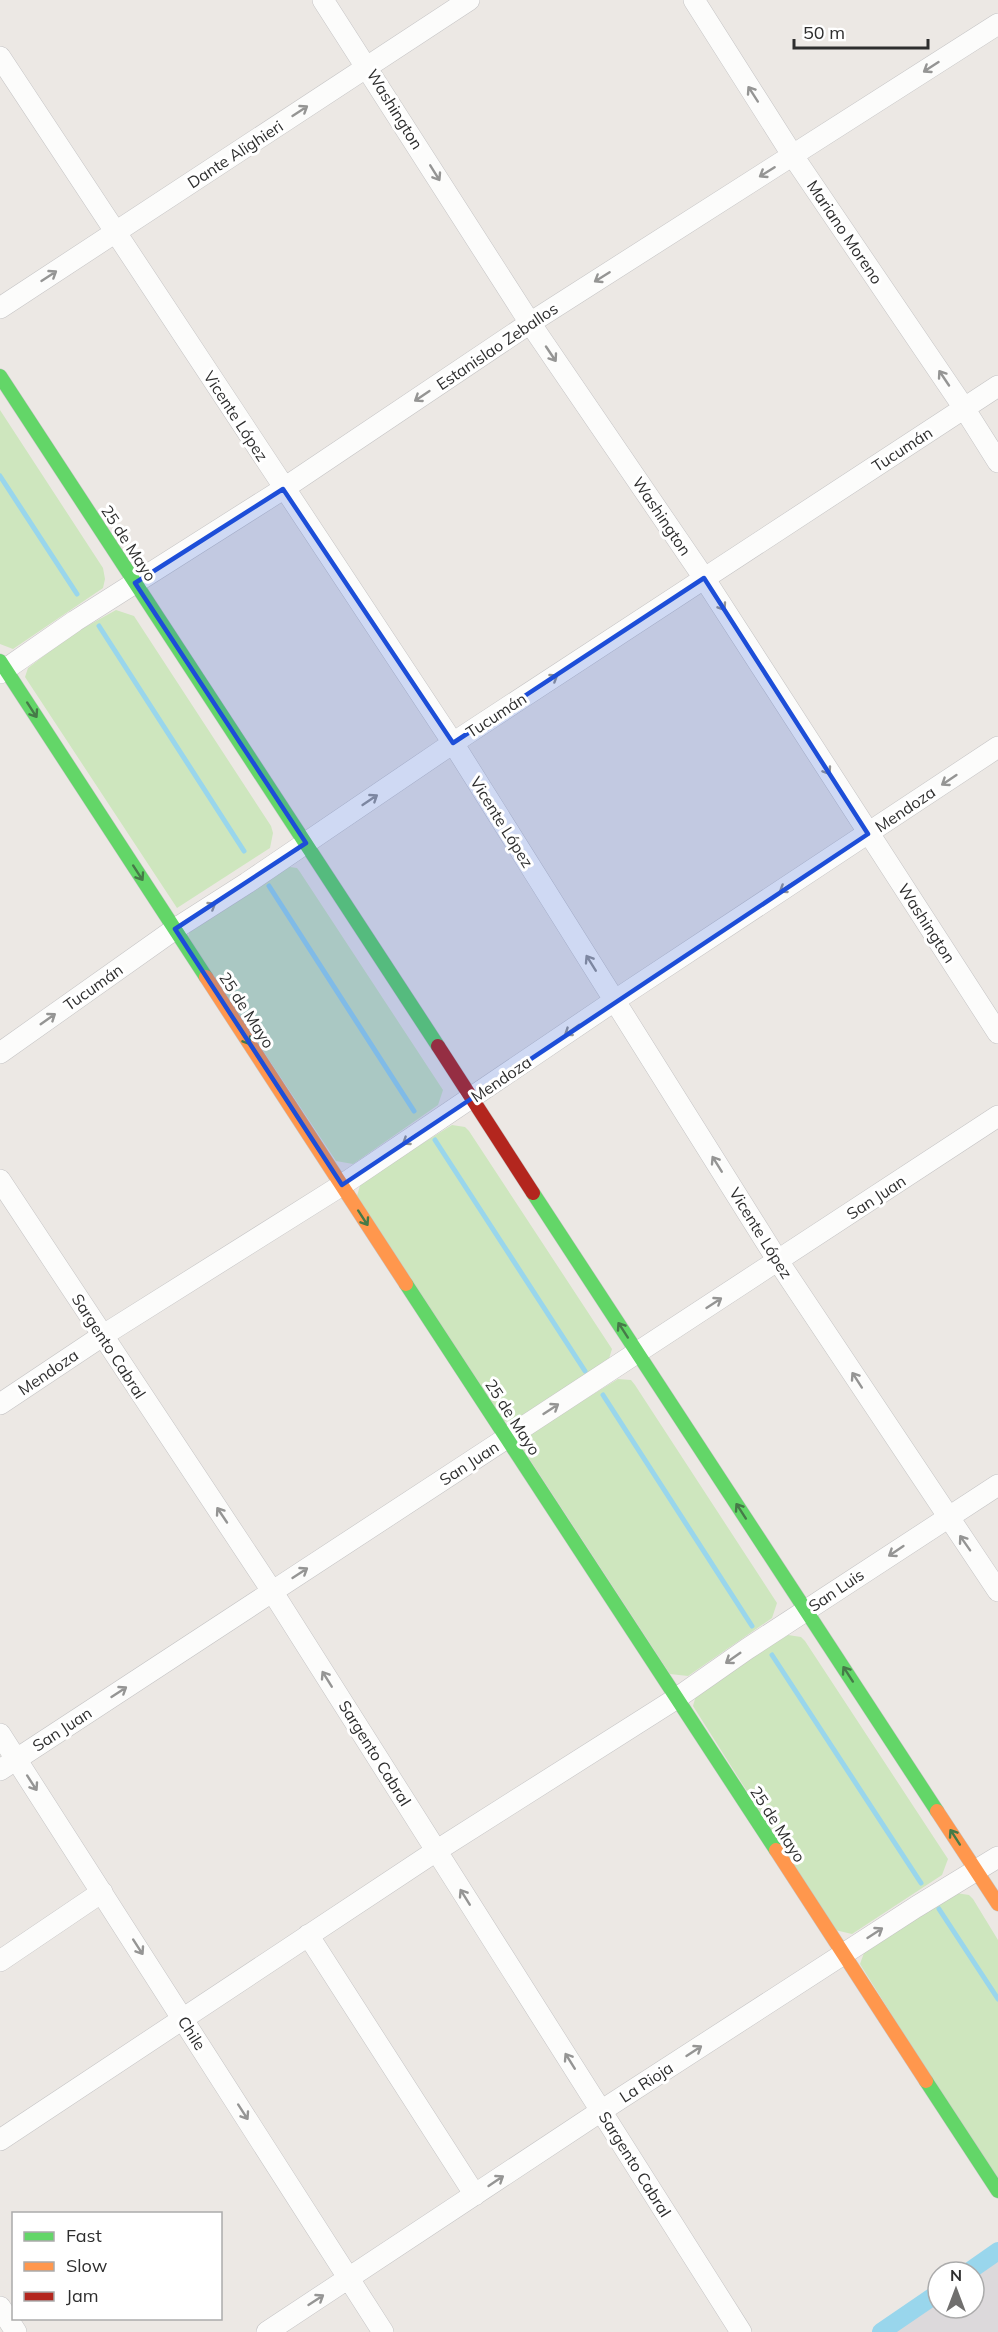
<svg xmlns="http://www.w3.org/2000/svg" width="998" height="2332" font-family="Mulish,sans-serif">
<rect width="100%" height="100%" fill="#ece8e4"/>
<!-- industrial -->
<path fill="#dcd9db" d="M998,2251V2332H881L938,2293V2308H974V2272H968Z"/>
<!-- green -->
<path fill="#cee6be" d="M0,410L103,568L105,579L103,588L13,649L0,644Z
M116,610L134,616L271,826L273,833L270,848L177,908L25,677L28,668L71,635Z
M283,866L297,868L300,872L443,1090L438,1105L353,1164L336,1161L188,937L193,922Z
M452,1125L465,1127L469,1131L612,1349L607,1365L522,1423L504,1421L357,1196L361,1182Z
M618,1379L631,1380L635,1385L777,1603L772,1618L688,1676L670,1674L523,1449L527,1435Z
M788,1635L801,1637L805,1641L948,1859L942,1875L852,1934L835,1930L693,1706L697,1692Z
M956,1893L969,1895L973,1899L998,1940V2185L860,1964L865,1950Z"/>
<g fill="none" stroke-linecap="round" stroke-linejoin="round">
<!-- stream -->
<path stroke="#99d6ec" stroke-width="5" d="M0,476L77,594
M99,626L244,851
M269,886L414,1111
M435,1140L585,1371
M603,1395L752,1626
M772,1655L921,1883
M939,1909L998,1999"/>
<!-- canal -->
<path stroke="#99d6ec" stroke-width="18" d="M968,2272L998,2251
M881,2332L938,2293"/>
<defs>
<path id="street" d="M323,0L530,323L704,578L998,1033
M694,0L793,156L964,408L998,462
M0,57L453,743L778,1261L998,1591
M0,308L469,0
M0,673L75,621L283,489L530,323L998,24
M0,1053L175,929L247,883L453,743L998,386
M0,1180L272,1591L741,2332
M0,1404L102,1336L342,1185L614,1001L998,747
M0,1734L383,2332
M0,1770L998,1116
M308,1935L475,2195
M0,1961L102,1892
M0,2140L436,1851L677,1698L747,1649L998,1485
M0,2307L16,2332
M267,2332L601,2111L916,1907L998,1857"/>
<path id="fast" d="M0,376L438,1046
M0,661L206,977
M533,1193L937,1811
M406,1284L776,1850
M926,2081L998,2191"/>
<path id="slow" d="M206,977L406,1284
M937,1811L998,1904
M776,1850L926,2081"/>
<path id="jam" d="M438,1046L533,1193"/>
</defs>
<!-- street casing -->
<use href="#street" stroke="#c5c4c5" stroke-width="22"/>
<!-- fast casing -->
<use href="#fast" stroke="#c5c4c5" stroke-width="15"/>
<!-- slow casing -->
<use href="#slow" stroke="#c5c4c5" stroke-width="15"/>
<!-- jam casing -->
<use href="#jam" stroke="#c5c4c5" stroke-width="15"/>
<!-- street -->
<use href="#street" stroke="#fcfcfb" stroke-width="21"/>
<!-- fast -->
<use href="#fast" stroke="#63d668" stroke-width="14"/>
<!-- slow -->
<use href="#slow" stroke="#ff974d" stroke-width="14"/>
<!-- jam -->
<use href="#jam" stroke="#b3261e" stroke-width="14"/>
</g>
<!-- one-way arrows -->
<defs><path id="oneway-shaft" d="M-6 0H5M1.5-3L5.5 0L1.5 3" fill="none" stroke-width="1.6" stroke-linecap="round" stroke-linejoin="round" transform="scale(1.5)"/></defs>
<g stroke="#959594">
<use href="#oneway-shaft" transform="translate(931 67) rotate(147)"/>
<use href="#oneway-shaft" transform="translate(753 94) rotate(-123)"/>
<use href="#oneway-shaft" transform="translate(300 111) rotate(-33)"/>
<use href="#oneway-shaft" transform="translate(767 172) rotate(148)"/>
<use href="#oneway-shaft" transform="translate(435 173) rotate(58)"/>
<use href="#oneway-shaft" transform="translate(49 276) rotate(-33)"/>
<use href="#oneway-shaft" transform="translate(602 277) rotate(148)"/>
<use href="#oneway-shaft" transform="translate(551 354) rotate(56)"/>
<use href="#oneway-shaft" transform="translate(944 378) rotate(-124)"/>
<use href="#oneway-shaft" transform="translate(422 396) rotate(146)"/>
<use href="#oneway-shaft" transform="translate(720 603) rotate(57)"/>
<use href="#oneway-shaft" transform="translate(550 680) rotate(-33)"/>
<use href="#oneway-shaft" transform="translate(825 767) rotate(57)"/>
<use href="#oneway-shaft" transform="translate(949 780) rotate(146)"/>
<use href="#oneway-shaft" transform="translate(370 800) rotate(-34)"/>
<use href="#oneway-shaft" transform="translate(787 887) rotate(147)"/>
<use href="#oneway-shaft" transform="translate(208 908) rotate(-32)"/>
<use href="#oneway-shaft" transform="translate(591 963) rotate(-122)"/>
<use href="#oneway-shaft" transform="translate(48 1019) rotate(-35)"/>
<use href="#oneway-shaft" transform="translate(572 1030) rotate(145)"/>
<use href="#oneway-shaft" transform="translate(410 1139) rotate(146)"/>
<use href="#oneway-shaft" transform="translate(717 1164) rotate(-122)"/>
<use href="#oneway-shaft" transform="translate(714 1303) rotate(-33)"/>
<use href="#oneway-shaft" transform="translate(857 1380) rotate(-123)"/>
<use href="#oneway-shaft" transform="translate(551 1409) rotate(-33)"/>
<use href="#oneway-shaft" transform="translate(222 1515) rotate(-124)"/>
<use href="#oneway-shaft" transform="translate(965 1543) rotate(-125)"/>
<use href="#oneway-shaft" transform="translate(896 1551) rotate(146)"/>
<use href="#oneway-shaft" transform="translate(300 1573) rotate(-33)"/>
<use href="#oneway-shaft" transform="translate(733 1658) rotate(145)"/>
<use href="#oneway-shaft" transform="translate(327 1679) rotate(-122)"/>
<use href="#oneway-shaft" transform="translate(119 1692) rotate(-33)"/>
<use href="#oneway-shaft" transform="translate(32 1783) rotate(57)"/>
<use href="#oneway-shaft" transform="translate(465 1897) rotate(-122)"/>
<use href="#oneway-shaft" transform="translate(875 1933) rotate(-33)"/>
<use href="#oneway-shaft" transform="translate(138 1947) rotate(57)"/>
<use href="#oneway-shaft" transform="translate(694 2051) rotate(-33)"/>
<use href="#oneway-shaft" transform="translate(570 2061) rotate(-122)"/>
<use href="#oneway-shaft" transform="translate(243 2112) rotate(57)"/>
<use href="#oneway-shaft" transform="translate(496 2181) rotate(-34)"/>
<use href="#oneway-shaft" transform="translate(316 2300) rotate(-33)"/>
</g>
<g stroke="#467a48">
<use href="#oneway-shaft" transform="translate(32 710) rotate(57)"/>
<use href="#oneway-shaft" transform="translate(138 873) rotate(57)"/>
<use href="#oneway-shaft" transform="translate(245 1037) rotate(57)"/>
<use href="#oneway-shaft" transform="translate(363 1218) rotate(57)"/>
<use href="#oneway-shaft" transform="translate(623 1330) rotate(-123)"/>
<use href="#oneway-shaft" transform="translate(741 1511) rotate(-123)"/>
<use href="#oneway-shaft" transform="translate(848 1674) rotate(-123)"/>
<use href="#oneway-shaft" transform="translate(955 1837) rotate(-123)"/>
</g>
<!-- marked area -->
<path fill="#1d4ed8" fill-opacity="0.2" stroke="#1d4ed8" stroke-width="4.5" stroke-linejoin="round" d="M283,489L453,743L704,578L868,834L342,1185L175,929L306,843L135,583Z"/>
<g text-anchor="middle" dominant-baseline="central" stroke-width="6" stroke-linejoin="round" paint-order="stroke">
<!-- street labels -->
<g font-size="16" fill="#2e2e2e" stroke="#fff">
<text transform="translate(395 109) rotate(58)">Washington</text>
<text transform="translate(235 154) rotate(-33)">Dante Alighieri</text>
<text transform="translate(845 232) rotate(56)">Mariano Moreno</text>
<text transform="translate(497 346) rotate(-34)">Estanislao Zeballos</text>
<text transform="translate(236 416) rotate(57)">Vicente López</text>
<text transform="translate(902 449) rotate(-33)">Tucumán</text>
<text transform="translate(662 516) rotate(56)">Washington</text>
<text transform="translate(129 543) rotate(57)">25 de Mayo</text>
<text transform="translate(496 715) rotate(-33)">Tucumán</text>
<text transform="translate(905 809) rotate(-34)">Mendoza</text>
<text transform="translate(502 822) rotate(58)">Vicente López</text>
<text transform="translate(927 923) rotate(57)">Washington</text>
<text transform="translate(93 987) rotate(-35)">Tucumán</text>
<text transform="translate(247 1010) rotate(57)">25 de Mayo</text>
<text transform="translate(501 1079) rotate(-34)">Mendoza</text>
<text transform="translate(876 1197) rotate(-33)">San Juan</text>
<text transform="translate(761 1233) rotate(58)">Vicente López</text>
<text transform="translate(109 1346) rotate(57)">Sargento Cabral</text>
<text transform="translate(48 1372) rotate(-34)">Mendoza</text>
<text transform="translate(513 1417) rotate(57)">25 de Mayo</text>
<text transform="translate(469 1463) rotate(-33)">San Juan</text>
<text transform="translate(836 1590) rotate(-34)">San Luis</text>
<text transform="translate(62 1729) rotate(-33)">San Juan</text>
<text transform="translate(375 1753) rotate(58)">Sargento Cabral</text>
<text transform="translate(778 1824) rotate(57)">25 de Mayo</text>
<text transform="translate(192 2033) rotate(57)">Chile</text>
<text transform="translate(646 2082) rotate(-33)">La Rioja</text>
<text transform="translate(635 2164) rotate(58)">Sargento Cabral</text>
</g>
</g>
<!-- legend -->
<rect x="12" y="2212" width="210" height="108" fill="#ffffff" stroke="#ababab" stroke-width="1.5"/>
<rect x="24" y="2232" width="30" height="9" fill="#63d668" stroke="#ababab" stroke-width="1.5"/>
<text x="66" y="2242" font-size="18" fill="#2e2e2e">Fast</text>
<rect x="24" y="2262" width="30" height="9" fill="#ff974d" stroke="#ababab" stroke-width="1.5"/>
<text x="66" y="2272" font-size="18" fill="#2e2e2e">Slow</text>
<rect x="24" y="2292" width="30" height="9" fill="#b3261e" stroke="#ababab" stroke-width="1.5"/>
<text x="66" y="2302" font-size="18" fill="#2e2e2e">Jam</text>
<!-- north arrow -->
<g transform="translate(956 2290)"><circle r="28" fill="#ffffff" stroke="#ababab" stroke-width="1.5"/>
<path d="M0-4.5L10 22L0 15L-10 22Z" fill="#706f6e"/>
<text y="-9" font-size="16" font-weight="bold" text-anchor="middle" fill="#2e2e2e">N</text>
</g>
<!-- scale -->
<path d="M794 39v9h134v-9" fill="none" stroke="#2e2e2e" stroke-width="3"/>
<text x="803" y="39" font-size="18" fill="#2e2e2e" stroke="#ffffff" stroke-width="4.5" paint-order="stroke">50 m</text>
</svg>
